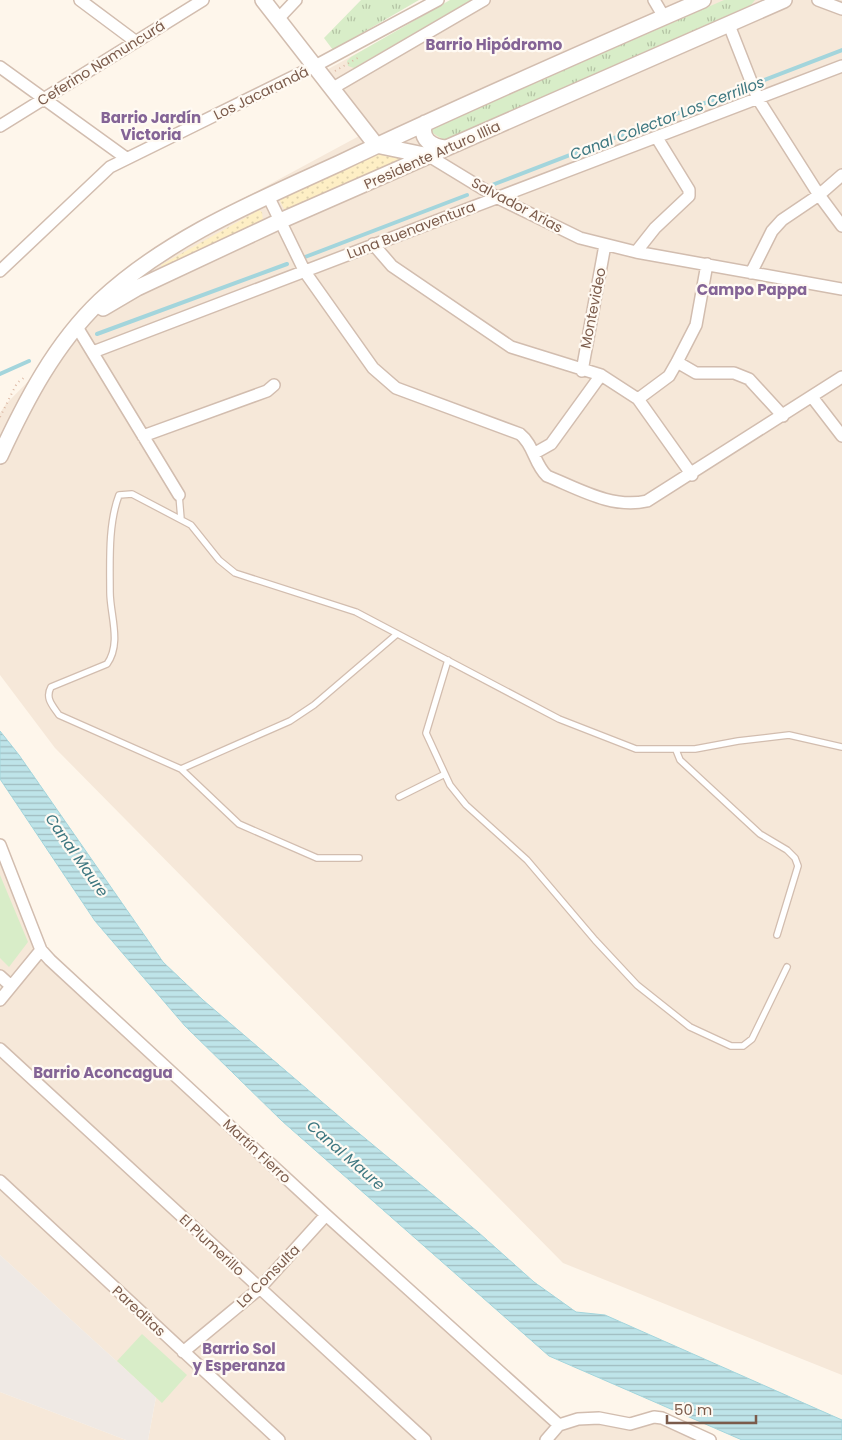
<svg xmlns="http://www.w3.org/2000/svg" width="842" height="1440" font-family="Poppins,sans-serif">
<defs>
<pattern id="grass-tufts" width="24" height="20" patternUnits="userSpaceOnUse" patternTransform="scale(1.25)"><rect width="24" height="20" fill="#d8edc8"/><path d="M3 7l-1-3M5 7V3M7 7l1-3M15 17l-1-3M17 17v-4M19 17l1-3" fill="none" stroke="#b4c3a4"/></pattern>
<pattern id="sand-dots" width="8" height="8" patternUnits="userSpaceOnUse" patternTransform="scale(1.25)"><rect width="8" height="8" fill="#feefc5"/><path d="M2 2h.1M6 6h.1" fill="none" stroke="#ddcfab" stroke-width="1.8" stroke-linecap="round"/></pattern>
<pattern id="water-rules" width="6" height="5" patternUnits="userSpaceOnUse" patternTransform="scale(1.25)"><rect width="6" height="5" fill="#bee4e9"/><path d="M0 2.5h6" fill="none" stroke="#9fbcbf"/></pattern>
</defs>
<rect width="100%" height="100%" fill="#fef6eb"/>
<!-- residential -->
<path fill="#f6e8d9" d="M454,0H842V1375L563,1263L55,748L0,675V413L6,404L168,239L361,135L321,73Z
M0,845L41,950L559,1425L578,1419L630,1424L654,1417L710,1440H148L156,1397L0,1255Z
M0,1392L126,1440H0Z"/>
<!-- industrial -->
<path fill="#efe9e4" d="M0,1255L156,1397L148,1440H126L0,1392Z"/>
<!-- grass -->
<path fill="url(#grass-tufts)" d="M361,0H419L333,50L324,38Z
M724,0H755L751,5L450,139L444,140L431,132L434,127Z"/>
<!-- sand -->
<path fill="url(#sand-dots)" d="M380,151L403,160L285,211L280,201L281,198Z
M259,210L262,212L263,221L162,268L161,265Z"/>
<!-- park -->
<path fill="#d8edc8" d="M450,0H471L354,68L348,66L347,61L351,57Z
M0,875L28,942L9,967L0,958Z
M142,1334L187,1375L162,1403L117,1361Z"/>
<!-- water -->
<path fill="url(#water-rules)" stroke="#a3d5dc" d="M0,731L19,755L163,962L203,1000L349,1125L478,1232L534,1282L576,1312L605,1315L842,1420V1440H742L549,1356L282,1121L185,1026L95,921L0,779Z"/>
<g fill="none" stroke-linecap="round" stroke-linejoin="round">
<!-- stream -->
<path stroke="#a3d5dc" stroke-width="4" d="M492,185L842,50
M305,257L467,195
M97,334L287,264
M0,374L29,361"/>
<defs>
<path id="service" d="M179,495L181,519
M448,660L426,733L450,785L466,805L527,860L595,940L637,985L690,1027L731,1046H743L752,1039L787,967
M676,750L680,760L760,834L787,850L795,858L798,866L777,935
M181,769L290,721L314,705L397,634
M399,797L445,774
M359,858H317L239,824L181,769L59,715C52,705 45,698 51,687L107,664C122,643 110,615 110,592C110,561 108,524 119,495L132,494L191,525L219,560L235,573L356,612L559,719L636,749H695L738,741L789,735L842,747"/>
<path id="minor" d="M80,0L135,41
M654,0L664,17
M818,0L842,9
M278,19L296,0
M729,25L758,99L819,195L842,226
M0,67L126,158
M333,88L484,0
M0,126L203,0
M429,156L498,198L580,238L636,252L842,289
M268,196L305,272L373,368L396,388L520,434C534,445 534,464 547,476C579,489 612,509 647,501L842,377
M373,244L392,266L511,347L601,375L638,399L692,475
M636,252L655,228L689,196V190L657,138
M0,271L110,167L315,66L438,0
M751,273L772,231L782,220L819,195L842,175
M77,327L179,495
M93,352L842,66
M677,362L696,373H734L749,379L783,416
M582,371L605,245
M812,397L842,436
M638,399L669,376L677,362L696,325L707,264
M143,436L267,391L274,385
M535,453L551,444L601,375
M0,845L41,950L50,960L326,1215L559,1425
M0,976L11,986
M0,1000L41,950
M0,1049L425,1440
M0,1181L279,1440
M183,1352L259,1289L326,1215
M546,1440L559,1425L578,1419L599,1418L630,1424L654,1417L662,1418L710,1440"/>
<path id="tertiary" d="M263,0L376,145L429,156
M425,123C419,139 432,147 446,148
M103,308L137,288L280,221L784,0
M0,456C26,400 55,344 100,301C167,238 257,201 340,163C460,106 581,53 703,0"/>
</defs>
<!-- service casing -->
<use href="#service" stroke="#d2bdaf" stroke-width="8"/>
<!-- minor casing -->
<use href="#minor" stroke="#d2bdaf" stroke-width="14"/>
<!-- tertiary casing -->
<use href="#tertiary" stroke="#d2bdaf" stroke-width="18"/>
<!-- path -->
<path stroke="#dbb7a3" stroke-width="2" stroke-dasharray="1 4" stroke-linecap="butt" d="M335,71L361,56
M0,417L17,383L25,377"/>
<!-- service -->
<use href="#service" stroke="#fff" stroke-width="5.5"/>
<!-- minor -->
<use href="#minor" stroke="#fff" stroke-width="11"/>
<!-- tertiary -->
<use href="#tertiary" stroke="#fff" stroke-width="15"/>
</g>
<g text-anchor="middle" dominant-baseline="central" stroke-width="4.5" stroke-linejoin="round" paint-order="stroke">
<!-- street labels -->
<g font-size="14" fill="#7b5b4b" stroke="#fffaf3">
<text transform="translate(101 63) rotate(-32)">Ceferino Namuncurá</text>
<text transform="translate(261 93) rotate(-26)">Los Jacarandá</text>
<text transform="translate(432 155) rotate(-24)">Presidente Arturo Illia</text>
<text transform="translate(517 205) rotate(28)">Salvador Arias</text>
<text transform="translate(411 230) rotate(-21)">Luna Buenaventura</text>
<text transform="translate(593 308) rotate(-79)">Montevideo</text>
<text transform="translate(257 1151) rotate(43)">Martín Fierro</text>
<text transform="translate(212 1245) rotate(43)">El Plumerillo</text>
<text transform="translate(268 1276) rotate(-45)">La Consulta</text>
<text transform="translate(139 1311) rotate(43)">Pareditas</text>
</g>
<!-- neighbourhood labels -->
<g font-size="15" font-weight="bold" fill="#846496" stroke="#fffaf3">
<text x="494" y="44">Barrio Hipódromo</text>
<text x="151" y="117">Barrio Jardín<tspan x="151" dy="17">Victoria</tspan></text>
<text x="752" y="289">Campo Pappa</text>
<text x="103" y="1072">Barrio Aconcagua</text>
<text x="239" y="1348">Barrio Sol<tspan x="239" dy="17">y Esperanza</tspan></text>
</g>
<!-- water labels -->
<g font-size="15" font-style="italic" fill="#3d7780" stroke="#fffaf3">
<text transform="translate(667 118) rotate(-21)">Canal Colector Los Cerrillos</text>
<text transform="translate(77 855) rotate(55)">Canal Maure</text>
<text transform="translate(346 1155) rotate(41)">Canal Maure</text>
</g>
</g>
<!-- scale -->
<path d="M667 1415v8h89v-8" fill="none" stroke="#7b5b4b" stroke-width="2.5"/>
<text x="674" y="1415" font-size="15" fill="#7b5b4b" stroke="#fffaf3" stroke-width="4" paint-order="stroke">50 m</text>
</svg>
